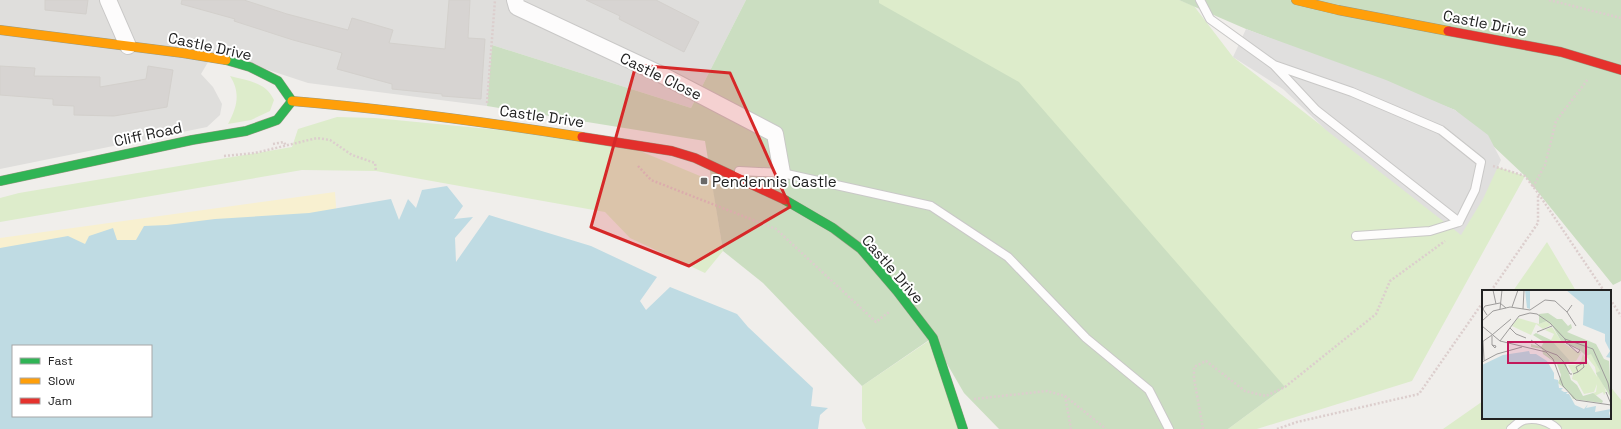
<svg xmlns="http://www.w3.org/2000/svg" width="1621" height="429" font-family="'Space Grotesk',sans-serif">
<rect width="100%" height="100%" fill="#f0eeeb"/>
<!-- residential -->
<path fill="#dfdedc" d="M0,0H746L691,108L492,45L487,106L308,83L214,52L201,74L213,87L222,104L220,115L207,127L0,169Z"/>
<!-- grass -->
<path fill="#ddeccb" d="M879,0H1179L1194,6L1233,57L1461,234L1497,167L1525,176L1412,381L1257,429H1228L1285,387L878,3Z
M230,76C248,81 266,82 274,100L270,111L251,120L228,124C237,107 241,93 230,76Z
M337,117L375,118L616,141L712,181L723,251L705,273L630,238L605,212L376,171L302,170L0,222V198L19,193L292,147L298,129Z
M1547,242L1576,291H1513Z
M933,338L963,429H866L862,421V386Z
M1610,386L1621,400V429H1443L1483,401V418H1610Z"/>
<!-- forest -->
<path fill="#cbdec1" d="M746,0H879V3L1019,82L1285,387L1228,429H999L964,393L932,338L862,386L763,283L723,251L705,141L487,106L492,45L691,108Z
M1179,0H1621V281L1613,285L1525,176L1455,110L1246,29Z"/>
<!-- sand -->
<path fill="#f8f0d0" d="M335,192L337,220L0,264V238Z"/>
<!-- parking -->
<path fill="#e0dfde" d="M1246,29L1386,80L1455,110L1488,135L1501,160L1483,199L1461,235L1326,130L1283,89L1233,57Z"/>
<!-- water -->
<path fill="#bfdbe3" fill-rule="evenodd" d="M447,186L463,206L454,219L473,217L455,238L456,262L489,215L591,246L657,277L640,301L646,310L670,287L737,314L748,327L813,388L811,406L828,408L820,415L818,429H0V248L68,236L85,244L89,236L113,228L117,240H136L144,226L167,225L215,219L309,213L391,199L399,220L408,199L416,208L422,190ZM13,346H151V416H13Z"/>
<!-- building -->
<path fill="#d7d4d2" stroke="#d3d0cc" d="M45,0H88L86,14L45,10Z
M182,0H244L287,14L348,30L352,18L393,30L389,43L445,49L449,0H470L468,38L485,39L481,99L442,96V94L392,89V84L337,69L342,53L293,40L234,21L235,19L181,4Z
M586,0H656L699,22L684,52L619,19L620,16Z
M0,66L35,68L34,76L100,77V87L146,79L148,66L173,70L167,107L114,116L74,115V106L53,105V99L0,95Z"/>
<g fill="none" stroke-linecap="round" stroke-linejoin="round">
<defs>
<path id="lane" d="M1200,0L1210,19L1274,65L1316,110L1459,222L1475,190L1481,162L1441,130L1352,92L1274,65
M739,171L782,173L931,206L1008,257L1086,338L1149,390L1169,429
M1356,236L1430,231L1459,222
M1511,429C1515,426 1519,421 1524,420C1535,417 1549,421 1557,429"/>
<path id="street" d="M108,0L128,46
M515,0L517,7L662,75L775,134L782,173"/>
<path id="fast" d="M226,60L250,67L278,81L292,101
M0,181L192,140L246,131L277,120L292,101
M785,200L833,228L861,249L897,291L933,338L963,429"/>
<path id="slow" d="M1296,0L1338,10L1448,31
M0,30L183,53L226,60
M292,101C389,109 485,122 582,137"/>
<path id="jam" d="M1448,31L1561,52L1621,70
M582,137L672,151L695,158L785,200"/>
</defs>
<!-- lane casing -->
<use href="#lane" stroke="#c9c8c7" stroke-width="10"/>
<!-- street casing -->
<use href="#street" stroke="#c9c8c7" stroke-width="18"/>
<!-- fast casing -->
<use href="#fast" stroke="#999a82" stroke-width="10"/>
<!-- slow casing -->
<use href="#slow" stroke="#999a82" stroke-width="10"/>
<!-- jam casing -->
<use href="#jam" stroke="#999a82" stroke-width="10"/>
<!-- path -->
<path stroke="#dccecd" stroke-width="2.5" stroke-dasharray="2 2" stroke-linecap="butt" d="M1549,0L1621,18
M487,103L495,0
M273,144L284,142L286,146
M224,156L255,153L317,138L330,140L352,155L375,163L376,171
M638,166L651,180L776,229L876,322L889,312
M1493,166L1525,176L1538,193L1604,291
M1533,187L1545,165L1556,121L1588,79
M1491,291L1538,223V195
M1610,299L1621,316
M1065,396L1106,429
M974,399L1047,391L1065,396L1071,429
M1203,429L1194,378V367L1206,361L1245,391L1266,396L1285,387L1376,314L1390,281L1445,241
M1277,429L1297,422L1419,394L1483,302"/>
<!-- lane -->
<use href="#lane" stroke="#fdfcfc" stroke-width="8"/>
<!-- street -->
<use href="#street" stroke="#fdfcfc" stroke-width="16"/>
<!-- fast -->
<use href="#fast" stroke="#30b455" stroke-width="9"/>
<!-- slow -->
<use href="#slow" stroke="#ff9f0a" stroke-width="9"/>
<!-- jam -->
<use href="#jam" stroke="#e5322d" stroke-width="9"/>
</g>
<!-- marked area -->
<path fill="#d62828" fill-opacity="0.2" stroke="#d62828" stroke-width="3" stroke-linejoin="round" d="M636,65L730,73L790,207L689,266L591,227Z"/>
<!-- markers -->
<rect fill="#6a6968" stroke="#fff" stroke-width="1.5" x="700" y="177" width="8" height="8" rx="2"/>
<g text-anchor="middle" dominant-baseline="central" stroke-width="4" stroke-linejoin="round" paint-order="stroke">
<!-- street labels -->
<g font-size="15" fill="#222" stroke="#fff">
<text transform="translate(1485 23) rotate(11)">Castle Drive</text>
<text transform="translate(210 46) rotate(12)">Castle Drive</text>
<text transform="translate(661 76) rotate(26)">Castle Close</text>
<text transform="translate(542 116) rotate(8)">Castle Drive</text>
<text transform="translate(148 134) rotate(-12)">Cliff Road</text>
<text transform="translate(893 269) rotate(49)">Castle Drive</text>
</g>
<!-- poi labels -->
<g font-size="15" fill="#222" stroke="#fff" text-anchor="start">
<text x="712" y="181">Pendennis Castle</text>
</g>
</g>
<!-- overview -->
<g transform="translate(1482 290)">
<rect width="129" height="129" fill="#f0eeeb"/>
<path d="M36,28L57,34L65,31L69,35L61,39L54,34L49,45L30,36ZM70,37L79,51L96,63L100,61L94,71L84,74L88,71L68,52L72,44L63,40ZM109,63L118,81L115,83L120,90L124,102L122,105L121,102L113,106L111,103L114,102L115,94L112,102L102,104L95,91L90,89L91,84L86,75H93L99,71L101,64L115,87L113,77L104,66Z" fill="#ddeccb"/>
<path d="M66,23L75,29H80L86,36L89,34L90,38L85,42L114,54L122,69L127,71L129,108L114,83L118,81L109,64L104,66L96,58L79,51L70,35L65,31L57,34V24ZM54,43L69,50L88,71L84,74L89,90L95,95L101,106L111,103L121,111L120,113L91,109L86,101L76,93L79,85L75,74L61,64L60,59L49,57V54L59,57L62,52L51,45Z" fill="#cbdec1"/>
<path d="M43,0H48V19L45,18ZM84,0H129V68L124,67L128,61L123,51V44L101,35L102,15ZM47,61L48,64H54L65,71L72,83V89L76,90L77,98H81L79,100L82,102H86L84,104H87L93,115L102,119L106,114L104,118L114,116L113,122L129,119L127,123L129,129H0V75L21,65Z" fill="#bfdbe3"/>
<path fill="none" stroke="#9e9c9b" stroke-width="1" d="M11,0L14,14M30,17L36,0M18,19L20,0M41,19L42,0M85,22L94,36M5,25L1,19L3,16L18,13L24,18M0,31L11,21L28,17L48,20L63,10L73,11L85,22L90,15M0,36L18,51L37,26L48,23L55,24L68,33L83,49L111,59L126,93L129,108M28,38L34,44L44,48M55,42L70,36M10,45L29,29M83,49L84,53L98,60L96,63L87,55M49,50L64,61M1,51L2,70M18,51L64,62L71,69L81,96L94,110L129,115M0,52L10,45M10,55L13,58L14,56L10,55V46M64,61L75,65L81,71L88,84H90M0,72L15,64L40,57M91,84L96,82L102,77L101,73L94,77L96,82M124,102L129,114"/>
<path fill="#c2185b" fill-opacity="0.15" stroke="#c2185b" stroke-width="2" d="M26,52H104V73H26Z"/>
<rect width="129" height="129" fill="none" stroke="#222" stroke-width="2"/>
</g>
<!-- legend -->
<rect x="12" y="345" width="140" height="72" fill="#ffffff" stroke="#a7a7a7"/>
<rect x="20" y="358" width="20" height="6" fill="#30b455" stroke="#a7a7a7"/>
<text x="48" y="365" font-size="12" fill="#222222">Fast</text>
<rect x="20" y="378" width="20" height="6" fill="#ff9f0a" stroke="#a7a7a7"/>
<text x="48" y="385" font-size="12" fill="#222222">Slow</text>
<rect x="20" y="398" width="20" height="6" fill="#e5322d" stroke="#a7a7a7"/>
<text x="48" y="405" font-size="12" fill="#222222">Jam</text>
</svg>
